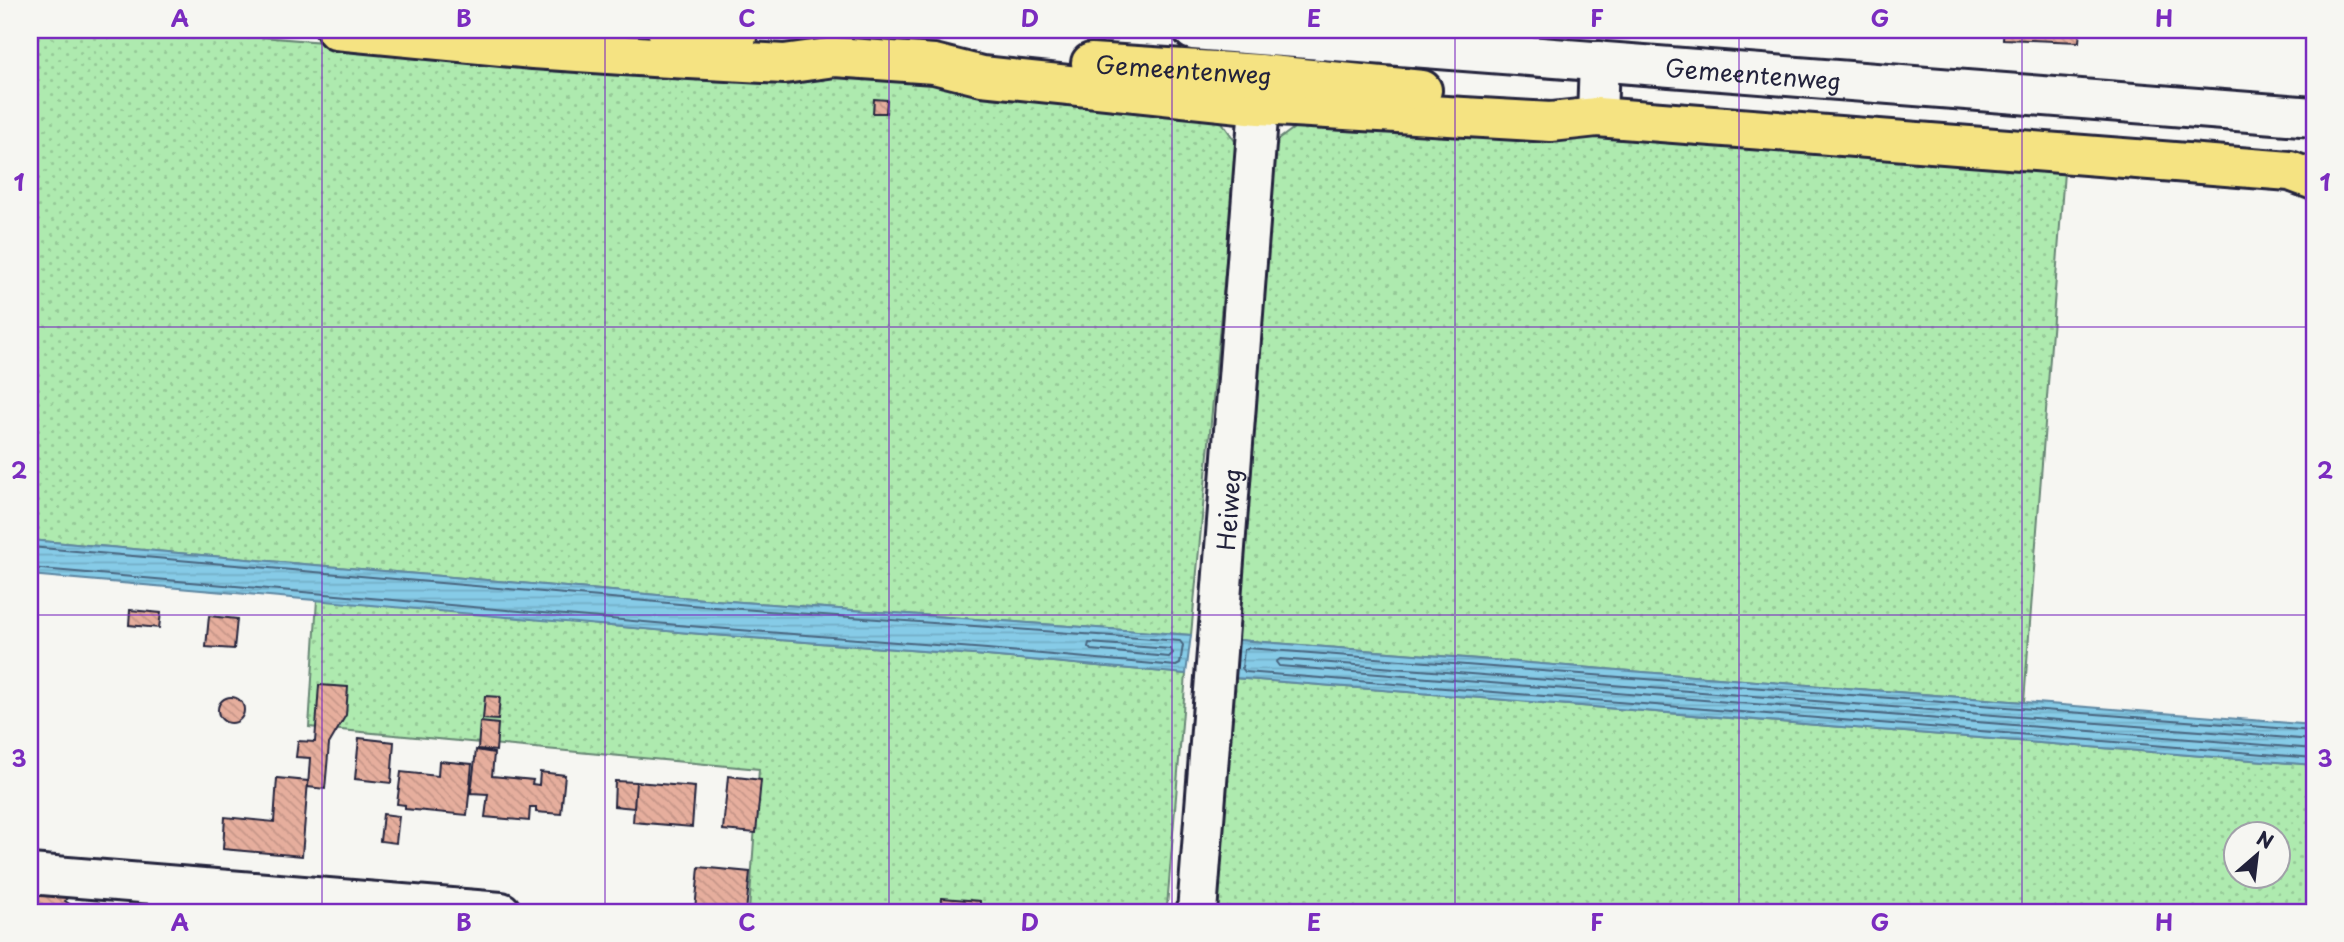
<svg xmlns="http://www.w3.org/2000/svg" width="2344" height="942" font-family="'Playpen Sans',sans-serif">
<defs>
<pattern id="grass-dots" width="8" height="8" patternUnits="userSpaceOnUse" patternTransform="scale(1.75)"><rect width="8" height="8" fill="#aeeaaf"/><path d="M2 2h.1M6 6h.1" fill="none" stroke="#95c897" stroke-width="1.8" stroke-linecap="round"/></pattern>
<pattern id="water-rules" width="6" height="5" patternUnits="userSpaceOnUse" patternTransform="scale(1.75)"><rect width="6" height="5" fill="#86cbe7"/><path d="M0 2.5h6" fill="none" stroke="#73aec7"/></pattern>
<pattern id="building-back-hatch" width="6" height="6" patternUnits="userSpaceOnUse" patternTransform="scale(1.75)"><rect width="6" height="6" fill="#e6ae9d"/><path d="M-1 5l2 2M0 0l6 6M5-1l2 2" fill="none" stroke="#c59588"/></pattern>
</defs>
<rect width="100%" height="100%" fill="#f6f6f2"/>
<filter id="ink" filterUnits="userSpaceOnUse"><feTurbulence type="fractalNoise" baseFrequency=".0143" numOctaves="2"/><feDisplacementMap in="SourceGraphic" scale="14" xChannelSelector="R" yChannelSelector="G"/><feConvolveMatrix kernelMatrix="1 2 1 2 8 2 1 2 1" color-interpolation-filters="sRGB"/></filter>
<g filter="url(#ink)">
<!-- grass -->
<path fill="url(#grass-dots)" stroke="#688675" stroke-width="2" fill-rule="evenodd" d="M30,30H178L444,52L976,84L1217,115L1237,144L1191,635L715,600L30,540Z
M1305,120L1570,133L2064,172L2024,702L1238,640L1258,389L1271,145Z
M317,599L701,634L987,656L1186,674L1167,907L1158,912L749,911L759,769L309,727Z
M1233,678L2314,765V912H1217ZM2236,834H2278V876H2236Z"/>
<!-- water -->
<path fill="url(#water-rules)" stroke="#5e87a2" stroke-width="2" d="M30,540L715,600L1191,635L1186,674L987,656L701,634L30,575Z
M1238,640L2314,725V765L1234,678Z"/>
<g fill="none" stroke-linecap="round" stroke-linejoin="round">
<!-- shore -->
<path stroke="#4a6680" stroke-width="2" d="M30,547L714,607L1180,641L1183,645L1180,664L1176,666L987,649L701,627L30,568
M1089,643L1170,649L1173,653L1169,657L1091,650L1088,647Z
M2314,731L1247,648L1244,650L1242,668L1245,672L2314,758
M2314,740L1280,659L1276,662L1279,666L2314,749"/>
</g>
<!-- building -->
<path fill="url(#building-back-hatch)" stroke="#22223b" stroke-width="2" d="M2004,30H2080L2079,42L2003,39Z
M874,99L887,100L886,113H873Z
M130,610L161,613L159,628L129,625Z
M209,616L237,619L234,649L206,647Z
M319,685L348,687L346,715L329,744L325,789L308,787L310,758L296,757L298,741L315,742Z
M485,696L500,697L498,720L483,719Z
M218 710a13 13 0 1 1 26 0a13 13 0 1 1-26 0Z
M480,722L498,724L496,751L478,749Z
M359,738L394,742L391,783L355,779Z
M476,750L494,753L492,776L533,780L532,784L539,785L540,772L565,775L561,814L536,812V807H530L529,821L485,817L488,794L471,793Z
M439,761L472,764L467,815L405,809V805L397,804L401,772L438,776Z
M728,776L761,780L756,833L723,830Z
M277,778L308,781L302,856L223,849L225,817L274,822Z
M615,781L636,782L634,808L614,806Z
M636,782L695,787L692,827L633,822Z
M383,814L399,816L396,843L380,841Z
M699,867L750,872L746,912L695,910Z
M50,889L67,898L65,901L74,907L71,912L30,911V893Z
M942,898L980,901V912H941Z"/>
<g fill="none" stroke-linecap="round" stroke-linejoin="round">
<defs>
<g id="minor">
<path id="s1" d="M1193,30L2314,117"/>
<path d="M1597,117L1599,61"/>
<path d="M30,874L501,912"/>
<path id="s2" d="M1197,912L1259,105"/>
</g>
<g id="major">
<path d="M336,30L533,49L653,57L784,64L835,57L934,64L982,76L1259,105L1551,122L1597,117L2290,171L2314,180"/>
<path d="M667,30L737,37"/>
<path id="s3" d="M1091,63L1260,74L1422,90"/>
</g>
</defs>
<!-- minor casing -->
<use href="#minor" stroke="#22223b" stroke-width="44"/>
<!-- major casing -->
<use href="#major" stroke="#22223b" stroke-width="44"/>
<!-- minor -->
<use href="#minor" stroke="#f6f6f2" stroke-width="38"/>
<!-- major -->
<use href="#major" stroke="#f5e382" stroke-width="38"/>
</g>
</g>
<!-- grid -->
<path fill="none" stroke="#7b2cbf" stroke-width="2" stroke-opacity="0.55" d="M322,30V912M605,30V912M889,30V912M1172,30V912M1455,30V912M1739,30V912M2022,30V912M30,327H2314M30,615H2314"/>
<g text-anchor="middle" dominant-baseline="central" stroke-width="5" stroke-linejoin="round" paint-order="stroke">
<!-- street labels -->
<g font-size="24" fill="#22223b" stroke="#f6f6f2">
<text stroke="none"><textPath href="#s3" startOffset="93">Gemeentenweg</textPath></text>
<text stroke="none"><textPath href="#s1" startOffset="562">Gemeentenweg</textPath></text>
<text stroke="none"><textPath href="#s2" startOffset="404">Heiweg</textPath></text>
</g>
</g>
<!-- margin -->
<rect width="2344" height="942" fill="none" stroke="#f6f6f2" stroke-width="77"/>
<!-- north arrow -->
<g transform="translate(2257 855) rotate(28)"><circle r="33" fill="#f6f6f2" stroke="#a1a1a9" stroke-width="2"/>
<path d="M0-5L12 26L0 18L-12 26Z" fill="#22223b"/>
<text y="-10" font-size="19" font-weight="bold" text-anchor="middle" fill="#22223b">N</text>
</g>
<rect x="38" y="38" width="2268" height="866" fill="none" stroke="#7b2cbf" stroke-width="2.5"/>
<g font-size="23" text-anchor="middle" font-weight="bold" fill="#7b2cbf">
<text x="180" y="27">A</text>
<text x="464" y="27">B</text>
<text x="747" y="27">C</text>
<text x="1030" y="27">D</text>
<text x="1314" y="27">E</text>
<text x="1597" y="27">F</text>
<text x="1880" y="27">G</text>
<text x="2164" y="27">H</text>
<text x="19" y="191">1</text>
<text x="2325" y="191">1</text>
<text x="19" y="479">2</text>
<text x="2325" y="479">2</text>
<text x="19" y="767">3</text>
<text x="2325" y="767">3</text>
<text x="180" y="931">A</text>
<text x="464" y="931">B</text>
<text x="747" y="931">C</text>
<text x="1030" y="931">D</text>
<text x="1314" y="931">E</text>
<text x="1597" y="931">F</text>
<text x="1880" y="931">G</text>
<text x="2164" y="931">H</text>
</g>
</svg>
